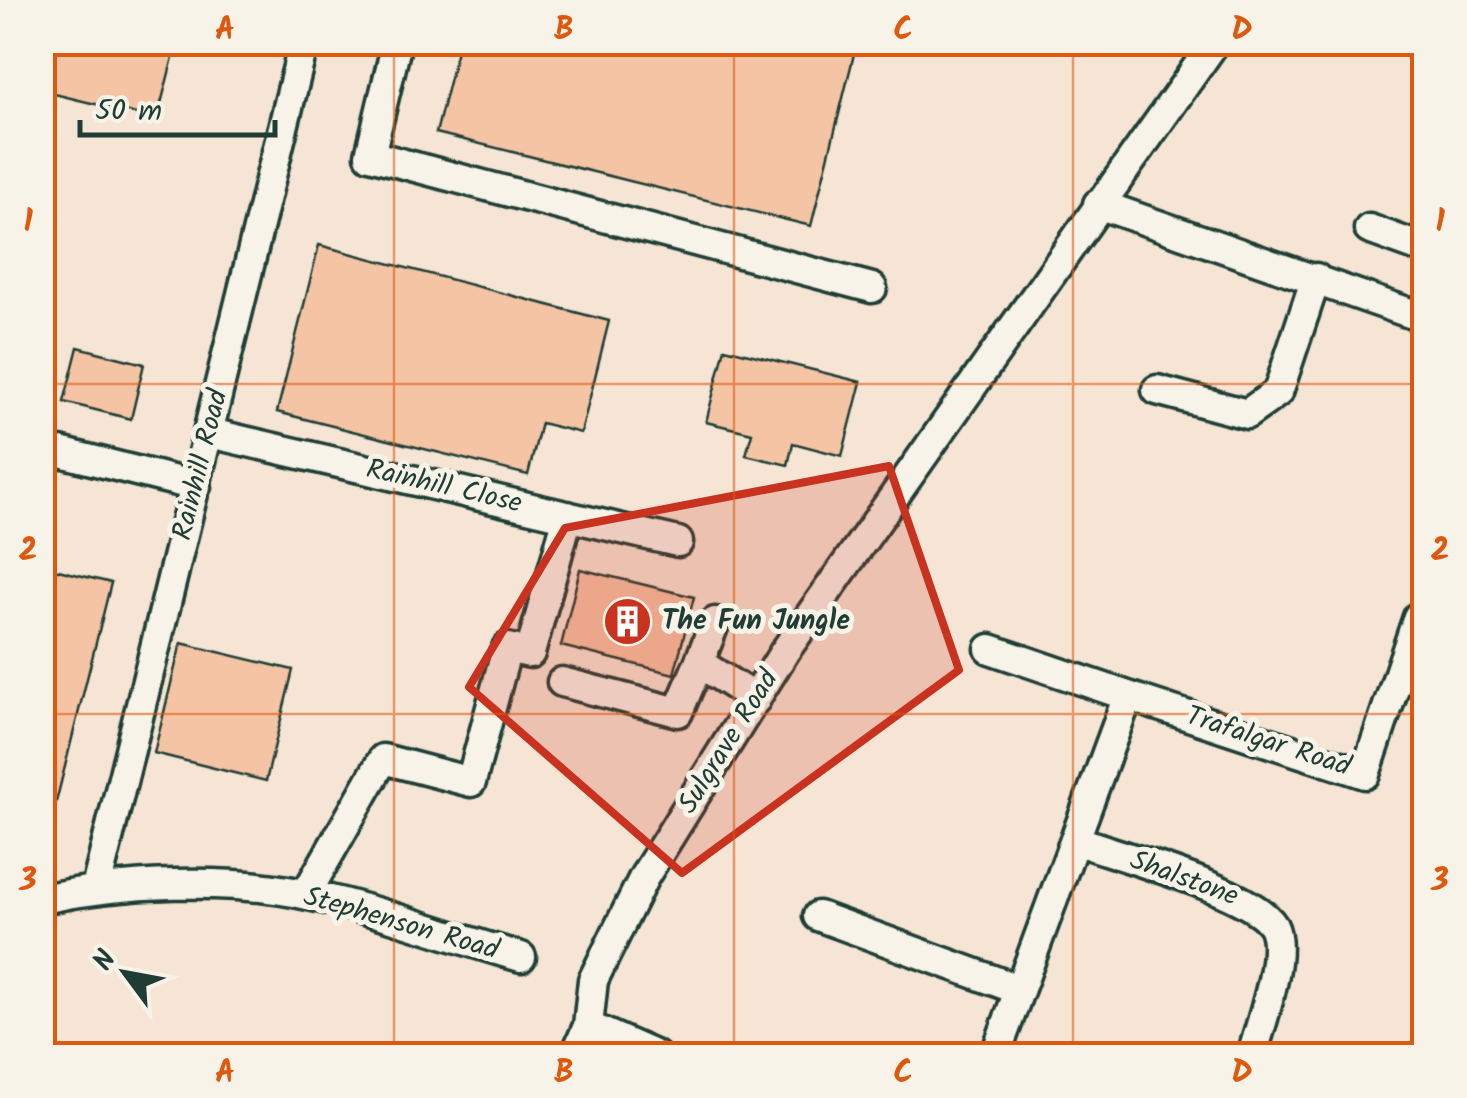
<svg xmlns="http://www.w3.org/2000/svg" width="1467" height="1098" font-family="Kalam,sans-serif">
<rect width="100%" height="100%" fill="#f6e5d4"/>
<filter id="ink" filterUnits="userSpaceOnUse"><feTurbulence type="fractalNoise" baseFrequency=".01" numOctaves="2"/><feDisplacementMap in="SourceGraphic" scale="20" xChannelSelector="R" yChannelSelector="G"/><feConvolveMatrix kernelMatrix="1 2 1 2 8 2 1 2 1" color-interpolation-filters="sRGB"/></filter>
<g filter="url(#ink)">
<!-- building -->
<path fill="#f5c4a5" stroke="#1f3d34" stroke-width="2.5" d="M42,42H177L157,119L42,91Z
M459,42H857L811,226L436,133Z
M319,245L609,321L581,433L541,423L528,475L277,412Z
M78,347L144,364L131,419L64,402Z
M725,348L861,382L842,456L793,443L788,465L746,455L752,433L706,422Z
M42,566L111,583L50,826L42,825Z
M580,569L694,597L674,674L561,646Z
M181,643L293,670L266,781L154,753Z"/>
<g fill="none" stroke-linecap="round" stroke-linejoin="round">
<defs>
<path id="minor" d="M397,42L370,155L872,288
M1098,204L1424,318
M1369,229L1424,249
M1157,390L1247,414L1278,392L1316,278
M210,433L678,542
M60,452L196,486
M715,622L699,663L756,699
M990,649L1128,696
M562,682L678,712L699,663
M1075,840C1117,855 1254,892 1273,926C1287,954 1260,1025 1252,1056
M96,888L304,42
M306,894L383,759L471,782L507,648L530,653L568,516
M42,899C121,882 229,877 308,895C380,910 450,937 521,957
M818,916L1017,989
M588,1026L656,1056
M575,1056L588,1026L593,980L644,877L785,651L1215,42
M995,1056L1128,696L1365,774L1418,617"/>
</defs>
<!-- minor casing -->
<use href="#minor" stroke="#1f3d34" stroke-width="35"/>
<!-- minor -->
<use href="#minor" stroke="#f7f3e8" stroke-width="28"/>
</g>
</g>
<!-- marked area -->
<path fill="#c8321e" fill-opacity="0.2" stroke="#c8321e" stroke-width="8" stroke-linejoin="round" d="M889,466L959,670L682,873L469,687L565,528Z"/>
<!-- grid -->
<path fill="none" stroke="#de580e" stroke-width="2.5" stroke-opacity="0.55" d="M394,42V1056M734,42V1056M1073,42V1056M42,384H1424M42,714H1424"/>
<!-- icons -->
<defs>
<symbol id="building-disc" viewBox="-11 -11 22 22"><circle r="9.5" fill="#c8321e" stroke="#f7f3e8"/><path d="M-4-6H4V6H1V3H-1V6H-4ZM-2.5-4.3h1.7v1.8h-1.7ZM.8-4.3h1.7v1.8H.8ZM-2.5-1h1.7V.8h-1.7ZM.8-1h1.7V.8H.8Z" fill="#fff"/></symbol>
</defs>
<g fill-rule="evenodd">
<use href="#building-disc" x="600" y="594" width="55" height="55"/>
</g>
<g text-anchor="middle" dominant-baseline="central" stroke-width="10" stroke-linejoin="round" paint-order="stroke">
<!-- street labels -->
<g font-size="28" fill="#1f3d34" stroke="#f7f3e8">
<text transform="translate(201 465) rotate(-76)">Rainhill Road</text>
<text transform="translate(444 487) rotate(13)">Rainhill Close</text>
<text transform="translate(729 742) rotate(-58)">Sulgrave Road</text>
<text transform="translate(1268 742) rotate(18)">Trafalgar Road</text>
<text transform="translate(1184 879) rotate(20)">Shalstone</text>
<text transform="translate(401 924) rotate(16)">Stephenson Road</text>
</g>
<!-- poi labels -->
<g font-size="28" font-weight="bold" fill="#1f3d34" stroke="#f7f3e8" text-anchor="start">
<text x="662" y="621">The Fun Jungle</text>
</g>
</g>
<!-- margin -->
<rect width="1467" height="1098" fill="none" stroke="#f7f3e8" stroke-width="110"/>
<!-- north arrow -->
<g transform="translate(125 973) rotate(302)" stroke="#f7f3e8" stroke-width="8" paint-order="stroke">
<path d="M0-8L18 38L0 25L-18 38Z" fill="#1f3d34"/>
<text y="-15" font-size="28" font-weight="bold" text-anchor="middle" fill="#1f3d34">N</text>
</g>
<!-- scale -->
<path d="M80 120v15h195v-15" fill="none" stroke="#1f3d34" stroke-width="5"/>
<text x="95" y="120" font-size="30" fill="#1f3d34" stroke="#f7f3e8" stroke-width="8" paint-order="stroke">50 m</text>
<rect x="55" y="55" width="1357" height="988" fill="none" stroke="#de580e" stroke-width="4"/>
<g font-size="32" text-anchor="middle" font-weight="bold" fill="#de580e">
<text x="225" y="39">A</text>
<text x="564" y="39">B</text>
<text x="903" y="39">C</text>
<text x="1242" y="39">D</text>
<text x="28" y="231">1</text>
<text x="1440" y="231">1</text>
<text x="28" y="560">2</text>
<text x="1440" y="560">2</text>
<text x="28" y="890">3</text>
<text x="1440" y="890">3</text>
<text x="225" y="1082">A</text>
<text x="564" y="1082">B</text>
<text x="903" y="1082">C</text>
<text x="1242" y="1082">D</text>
</g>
</svg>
